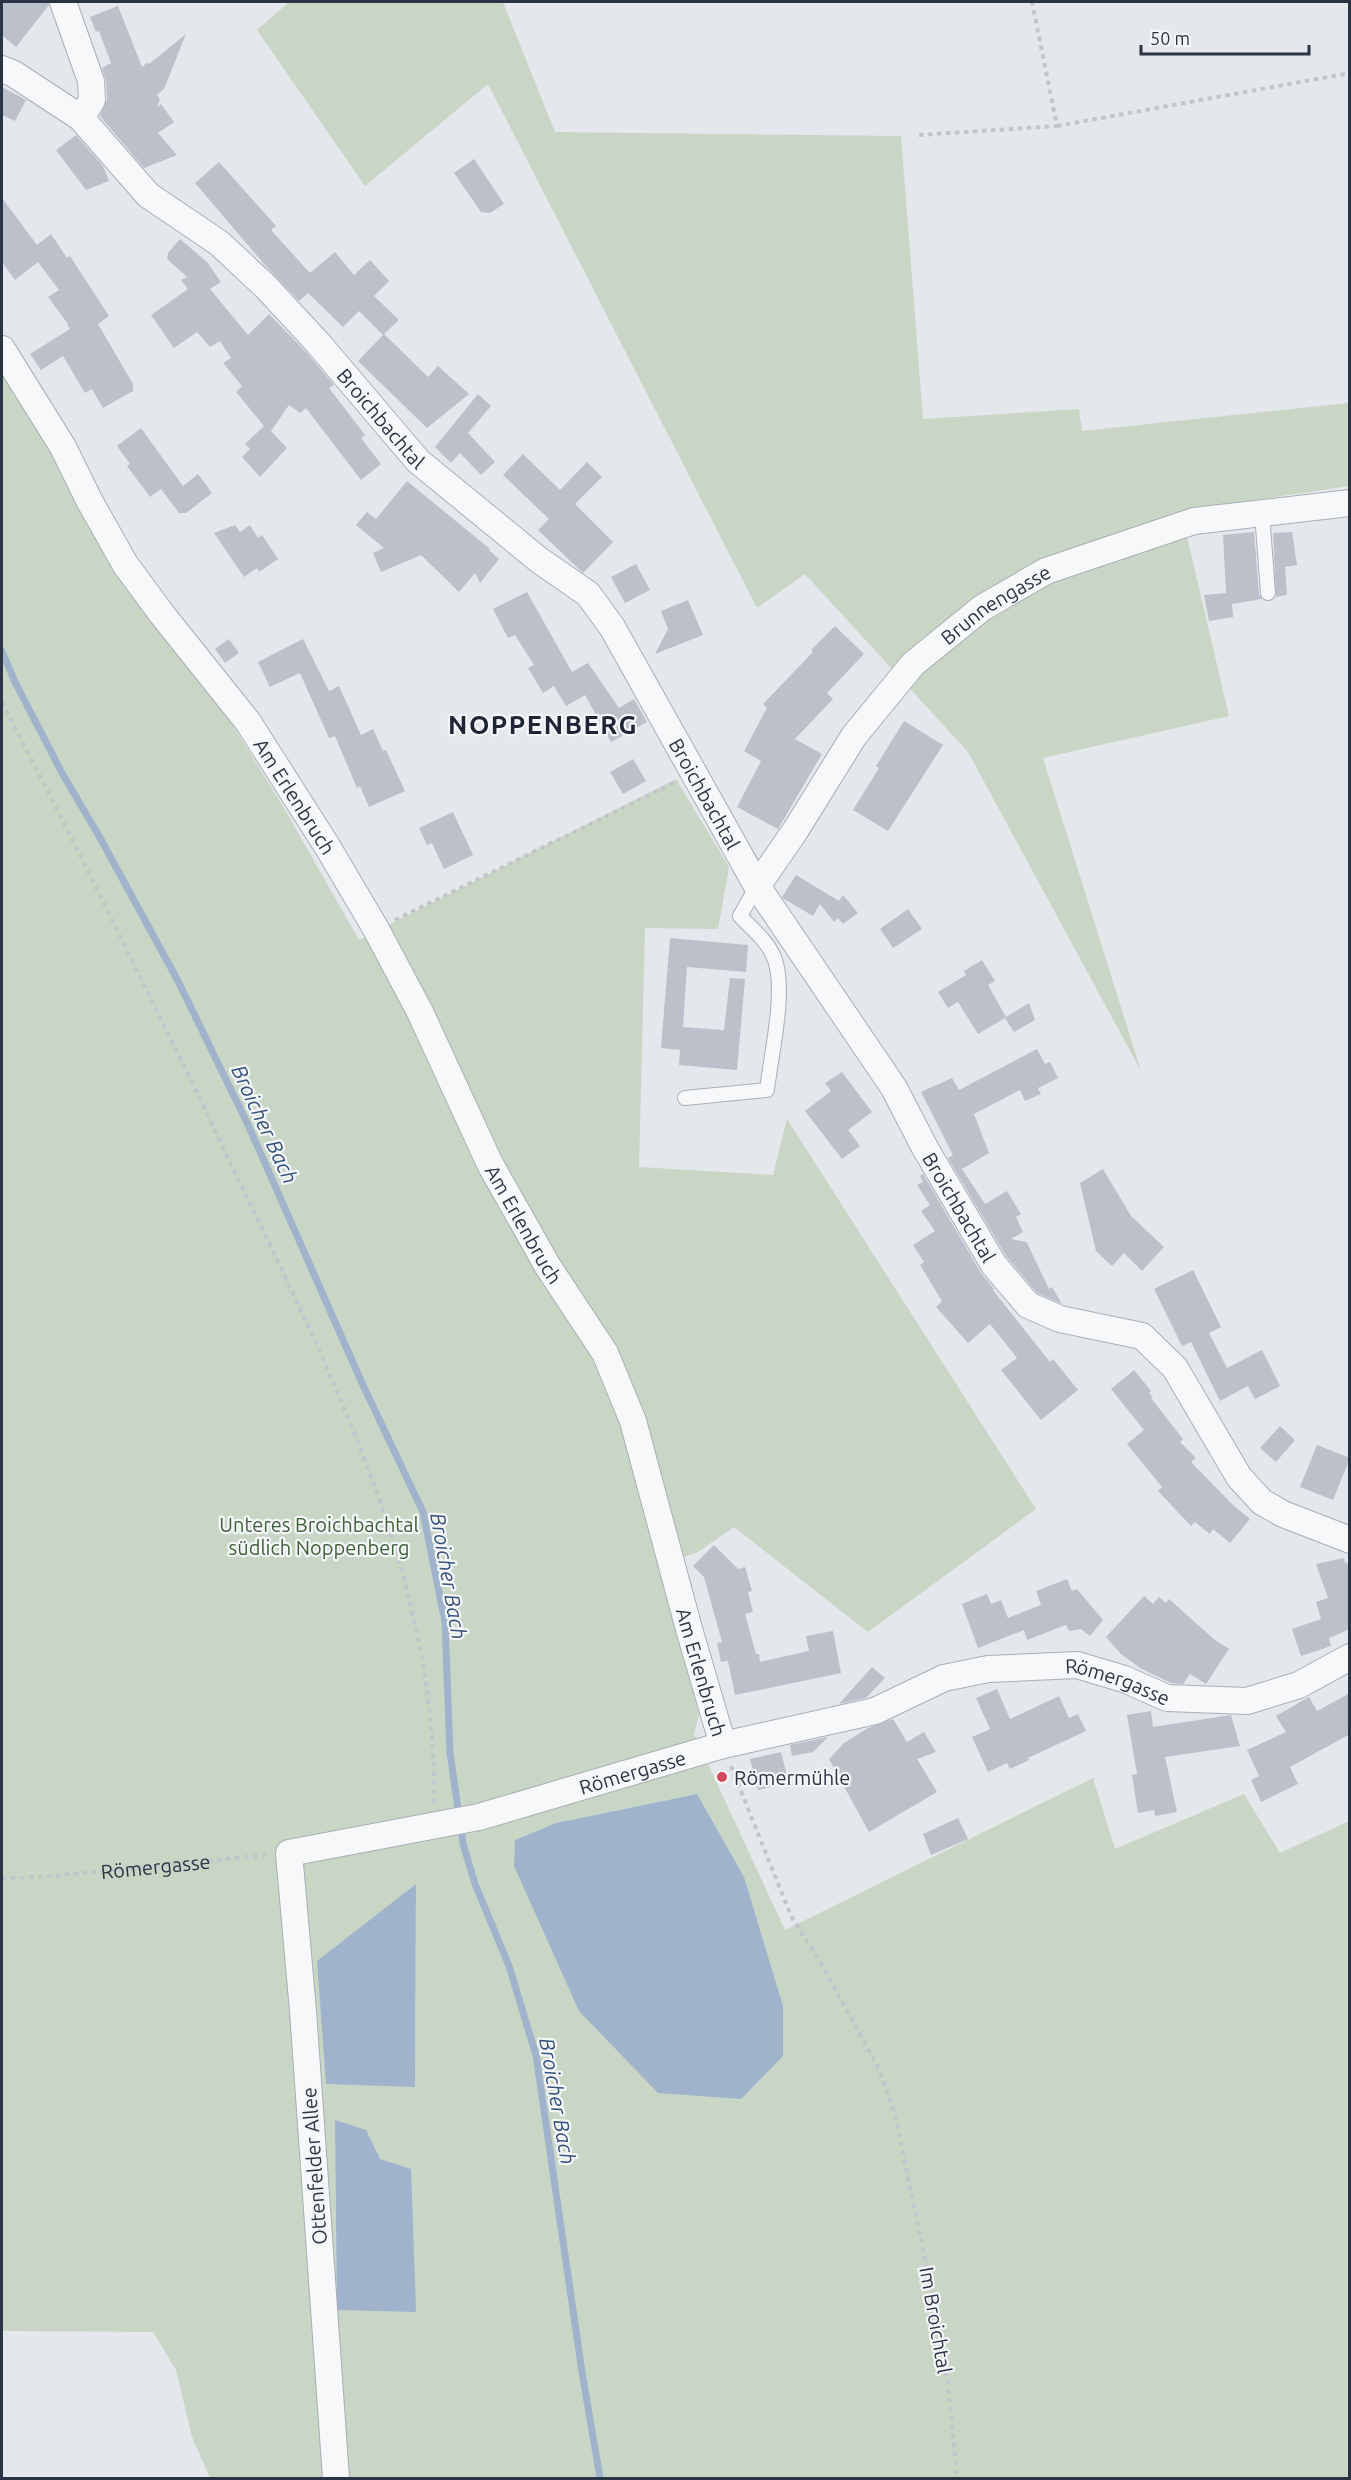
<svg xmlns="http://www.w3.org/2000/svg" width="1351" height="2480" font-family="Ubuntu,sans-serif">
<rect width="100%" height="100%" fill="#e4e7ec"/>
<!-- green -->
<path fill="#c9d6c5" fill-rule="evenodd" d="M289,2H503L555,132L901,136L923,419L1079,409L1082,431L1349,403V486L1181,511L1229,716L1043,758L1141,1071L968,752L805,574L757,608L488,84L365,186L257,30Z
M2,374L160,631L222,708L281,803L359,940L676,779L729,867L718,929L645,928L639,1167L773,1175L787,1119L1036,1509L868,1632L734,1527L698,1552L660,1566L699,1715L694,1734L785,1930L1093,1778L1115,1849L1244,1794L1280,1853L1349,1821V2478H210L192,2437L176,2370L153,2332L2,2331ZM697,1794L515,1840L556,1823ZM416,1885L415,2086L327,2083Z"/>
<!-- water -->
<path fill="#9fb4cc" d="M697,1794L744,1877L783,2006V2056L741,2099L658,2093L579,2011L514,1866L515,1840L556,1823Z
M416,1884L415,2087L326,2084L317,1961Z
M335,2120L366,2130L380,2159L411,2169L416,2312L337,2310Z"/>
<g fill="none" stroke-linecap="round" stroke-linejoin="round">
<!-- stream -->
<path stroke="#9fb4cc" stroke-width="7" d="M2,651L15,682L62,773L99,836L178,981L249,1127L362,1383L423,1512L445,1622L450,1753L459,1816
M461,1827L463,1844L475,1884L509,1966L536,2055L582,2372L600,2478"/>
</g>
<!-- building -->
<path fill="#bbc0ca" d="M2,2H48L49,5L16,47L2,35Z
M118,6L142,67L148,62L149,64L186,34L164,89L157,95L160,99L157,107L161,104L174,122L158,133L177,155L144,168L100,116L107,99L106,80L102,68L111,63L99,31L96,32L90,17Z
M2,87L26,100L15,121L2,115Z
M76,135L103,166L109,181L86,190L56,150Z
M474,159L504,204L490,213L481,212L454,173Z
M219,162L276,226L271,230L310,273L335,252L354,275L370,260L389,281L374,296L399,320L384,334L428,377L438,366L469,394L427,428L358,361L383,335L359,311L343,327L308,293L299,301L265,265L195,183Z
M2,198L37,245L51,234L67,258L70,256L109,316L98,324L133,384V391L103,408L92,389L85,393L63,356L41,370L30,354L70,329L67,325L68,324L48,297L59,290L38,262L15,280L2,262Z
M180,239L207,262L221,282L210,289L248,335L269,314L306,352L334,385L329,388L365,435L361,438L381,464L361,480L306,408L300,413L289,405L271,431L287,448L260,477L242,457L250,449L245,444L264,426L236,392L242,386L223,363L231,358L220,341L210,347L197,332L174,348L151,315L188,289L181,280L187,277L167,259L168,253Z
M478,394L491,406L468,433L495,462L481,475L460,453L451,463L435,447Z
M141,428L183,486L198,474L212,493L186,513H179L161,489L150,497L127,466L130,464L117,446Z
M523,454L560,490L587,462L602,477L575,504L613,542L583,573L538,530L549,519L503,475Z
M407,481L490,549L489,550L499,559L480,583L475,573L459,592L421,555L381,572L373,553L384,548L356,525L367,512L376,519Z
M235,525L240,532L250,525L258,538L262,535L278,559L259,572L257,568L244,577L214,533Z
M1254,532L1259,594L1262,599L1232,604L1233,617L1209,621L1204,595L1226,593L1223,535Z
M1292,532L1297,565L1285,567L1287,595L1276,597L1273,533Z
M636,564L650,590L625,603L611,577Z
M527,592L572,672L588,663L619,708L634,699L647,722L611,742L585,695L566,706L554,686L543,693L528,668L534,665L515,635L508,638L493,609Z
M688,600L703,635L655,654L668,629L661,611Z
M835,626L864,654L827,693L833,699L795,739L822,754L778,829L737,807L761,761L744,751L767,708L763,704L813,652L811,650Z
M229,639L239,653L225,663L215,649Z
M303,639L329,691L339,686L361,735L373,729L383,751L386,750L405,791L369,807L360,786L357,788L335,736L329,738L300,673L270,687L258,662Z
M904,721L943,745L888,831L853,810L879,768L876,766Z
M633,759L646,781L623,794L610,772Z
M453,812L473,855L444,869L432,843L427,845L419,828Z
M796,875L839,901L843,895L858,913L843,924L838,918L834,922L820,904L813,916L784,899L782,897Z
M908,909L922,929L893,948L880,929Z
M670,938L748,945L746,972L687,967L683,1027L724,1030L730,978L745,979L737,1070L679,1065L680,1050L661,1048Z
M982,960L995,981L988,985L1006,1017L1029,1003L1035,1020L1014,1032L1005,1018L978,1034L958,1002L948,1008L938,992L966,975L964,971Z
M1037,1049L1045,1064L1050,1062L1058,1078L1038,1088L1041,1094L1025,1101L1020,1090L974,1114L989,1153L962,1169L985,1204L1007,1191L1021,1214L1016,1217L1023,1232L1011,1239L1026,1242L1028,1245L1049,1289L1052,1287L1062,1304L1037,1293L1006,1256L948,1158L953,1155L921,1092L952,1078L959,1090Z
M842,1072L872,1112L848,1130L860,1146L842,1159L805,1111L831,1091L825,1083Z
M1103,1169L1131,1216L1164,1247L1142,1271L1124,1253L1112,1266L1096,1251L1080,1183Z
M923,1174L981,1273L995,1290L992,1289L1050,1362L1053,1359L1078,1390L1041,1420L1001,1370L1017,1358L990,1324L968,1343L936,1307L942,1301L920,1265L924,1262L913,1245L935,1231L921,1211L930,1205L917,1185L923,1182L920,1176Z
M1193,1270L1221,1327L1209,1333L1227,1368L1262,1350L1280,1386L1255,1399L1248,1386L1220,1401L1191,1342L1182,1346L1154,1289Z
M1134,1370L1151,1391L1149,1393L1153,1397L1151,1398L1183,1439L1180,1442L1196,1458L1191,1462L1233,1505L1250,1519L1230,1543L1213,1529L1210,1534L1195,1522L1191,1526L1158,1491L1162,1487L1127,1444L1144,1430L1111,1389Z
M1280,1426L1295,1440L1276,1462L1260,1448Z
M1317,1445L1350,1458L1333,1500L1300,1487Z
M714,1545L738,1569L745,1567L752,1591L748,1592L753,1612L745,1614L756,1654H759L760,1662L809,1651L806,1636L833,1631L841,1673L735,1695L728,1661L721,1662L717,1643L722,1642L704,1577L693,1566Z
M1344,1558L1345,1563L1350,1562V1629L1329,1638L1331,1646L1301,1656L1292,1629L1321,1619L1316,1602L1328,1598L1316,1564Z
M1067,1579L1072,1591L1077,1589L1103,1620L1090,1636L1081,1629L1069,1631L1066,1625L1027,1640L1024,1630L978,1648L962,1604L987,1594L991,1604L1001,1600L1008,1618L1041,1605L1036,1591Z
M1144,1596L1153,1604L1159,1597L1166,1603L1169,1599L1215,1640L1229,1649L1206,1684L1190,1674L1183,1684L1171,1683L1140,1668L1121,1654L1106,1637Z
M872,1667L885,1678L866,1698L839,1704Z
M997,1689L1010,1719L1059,1696L1069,1718L1078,1714L1086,1731L1028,1758L1029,1760L1010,1769L1007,1763L988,1772L972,1737L990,1729L976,1698Z
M1350,1693V1734L1290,1767L1298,1784L1261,1802L1251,1780L1259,1776L1247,1750L1286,1732L1276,1716L1309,1697L1317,1711Z
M1151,1711L1153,1727L1231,1715L1240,1746L1165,1757L1177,1812L1155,1816L1154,1810L1138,1813L1132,1775L1137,1774L1127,1715Z
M893,1719L907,1742L924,1732L936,1752L917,1759L937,1792L869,1832L829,1759L844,1743L868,1728Z
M828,1737L813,1752L792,1756L790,1745Z
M781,1752L789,1783L758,1790L750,1759Z
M958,1818L968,1839L931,1855L923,1834Z"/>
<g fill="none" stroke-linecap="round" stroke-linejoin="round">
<defs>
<path id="lane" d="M1262,513L1268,593
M685,1098L767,1090C771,1054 786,993 775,960C769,942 752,929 740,916L757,886"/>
<g id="street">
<path d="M63,2L91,81L92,100L81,118"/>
<path id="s2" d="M2,69L14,74L81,118L148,195L219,243L266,287L317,342L418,461L539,560L588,594L612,627L757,886L894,1088L925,1148L994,1265L1028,1305L1060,1319L1142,1336L1175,1368L1239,1477L1262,1502L1283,1514L1350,1540"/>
<path id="s3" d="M2,349L63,447L89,500L125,564L161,613L248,722L327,846L376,929L420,1012L490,1164L547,1265L605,1353L633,1421L689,1629L723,1745"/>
<path id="s4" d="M757,886L795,831L854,736L913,664L982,608L1046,571L1194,521L1350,503"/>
<path id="s5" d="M336,2478L303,2011L289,1853L479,1817L723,1745L875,1711L944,1678L988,1669L1077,1665L1124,1679L1167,1698L1247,1701L1299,1685L1350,1657"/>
</g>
</defs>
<!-- lane casing -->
<use href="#lane" stroke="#a9aeb7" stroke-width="16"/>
<!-- street casing -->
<use href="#street" stroke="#a9aeb7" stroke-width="28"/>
<!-- path -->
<g stroke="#c2c5cb" stroke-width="4" stroke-dasharray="4.5 4.5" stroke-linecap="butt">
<path d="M1057,126L1350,73"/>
<path d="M919,135L1057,126L1032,2"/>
<path d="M2,702C81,855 157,1009 231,1164C327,1365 438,1576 434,1804"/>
<path d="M395,920L674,783"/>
<path d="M731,1766L791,1916L822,1965L879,2069L895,2115L932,2293L948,2385L957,2478"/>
<path id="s1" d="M2,1878L42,1877L267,1855"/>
</g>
<!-- lane -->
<use href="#lane" stroke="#f7f8fa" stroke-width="14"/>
<!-- street -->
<use href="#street" stroke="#f7f8fa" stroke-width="26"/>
</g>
<!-- markers -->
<circle fill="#d1495b" stroke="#f4f6f9" stroke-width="2" cx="722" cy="1777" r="6"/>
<g text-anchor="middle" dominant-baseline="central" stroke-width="4.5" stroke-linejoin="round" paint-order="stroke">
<!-- street labels -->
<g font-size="20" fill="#2b3445" stroke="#f4f6f9">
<text stroke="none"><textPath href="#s2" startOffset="520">Broichbachtal</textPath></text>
<text stroke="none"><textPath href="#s4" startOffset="374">Brunnengasse</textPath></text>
<text stroke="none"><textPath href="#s2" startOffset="1024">Broichbachtal</textPath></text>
<text stroke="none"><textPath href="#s3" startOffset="536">Am Erlenbruch</textPath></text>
<text stroke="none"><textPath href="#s2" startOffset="1510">Broichbachtal</textPath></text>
<text stroke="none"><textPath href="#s3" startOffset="1022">Am Erlenbruch</textPath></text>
<text stroke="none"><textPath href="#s3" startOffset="1508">Am Erlenbruch</textPath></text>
<text stroke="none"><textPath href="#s5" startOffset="1484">Römergasse</textPath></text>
<text stroke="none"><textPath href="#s5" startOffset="980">Römergasse</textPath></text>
<text stroke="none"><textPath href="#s1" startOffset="154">Römergasse</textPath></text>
<text transform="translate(314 2166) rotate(-94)">Ottenfelder Allee</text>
<text transform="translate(936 2320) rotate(80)">Im Broichtal</text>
</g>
<!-- park labels -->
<g font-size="20" fill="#3f6138" stroke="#f4f6f9">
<text x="319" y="1524">Unteres Broichbachtal<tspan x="319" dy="23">südlich Noppenberg</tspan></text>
</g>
<!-- poi labels -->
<g font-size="20" fill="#2b3445" stroke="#f4f6f9" text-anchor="start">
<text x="734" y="1777">Römermühle</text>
</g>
<!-- water labels -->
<g font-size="21" font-style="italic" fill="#34527a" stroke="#f4f6f9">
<text transform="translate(265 1124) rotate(65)">Broicher Bach</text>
<text transform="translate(449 1576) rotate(80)">Broicher Bach</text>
<text transform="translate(558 2101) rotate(80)">Broicher Bach</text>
</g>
<!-- district labels -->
<g font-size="26" font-weight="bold" letter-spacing="1.5" fill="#1d2536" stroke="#f4f6f9">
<text x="543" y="724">NOPPENBERG</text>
</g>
</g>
<!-- border -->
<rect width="1351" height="2480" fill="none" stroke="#2b3445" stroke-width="6"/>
<!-- scale -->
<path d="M1141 45v9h168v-9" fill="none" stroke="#2b3445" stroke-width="3"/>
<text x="1150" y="45" font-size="18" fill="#2b3445" stroke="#f4f6f9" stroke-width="4.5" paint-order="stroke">50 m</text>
</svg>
